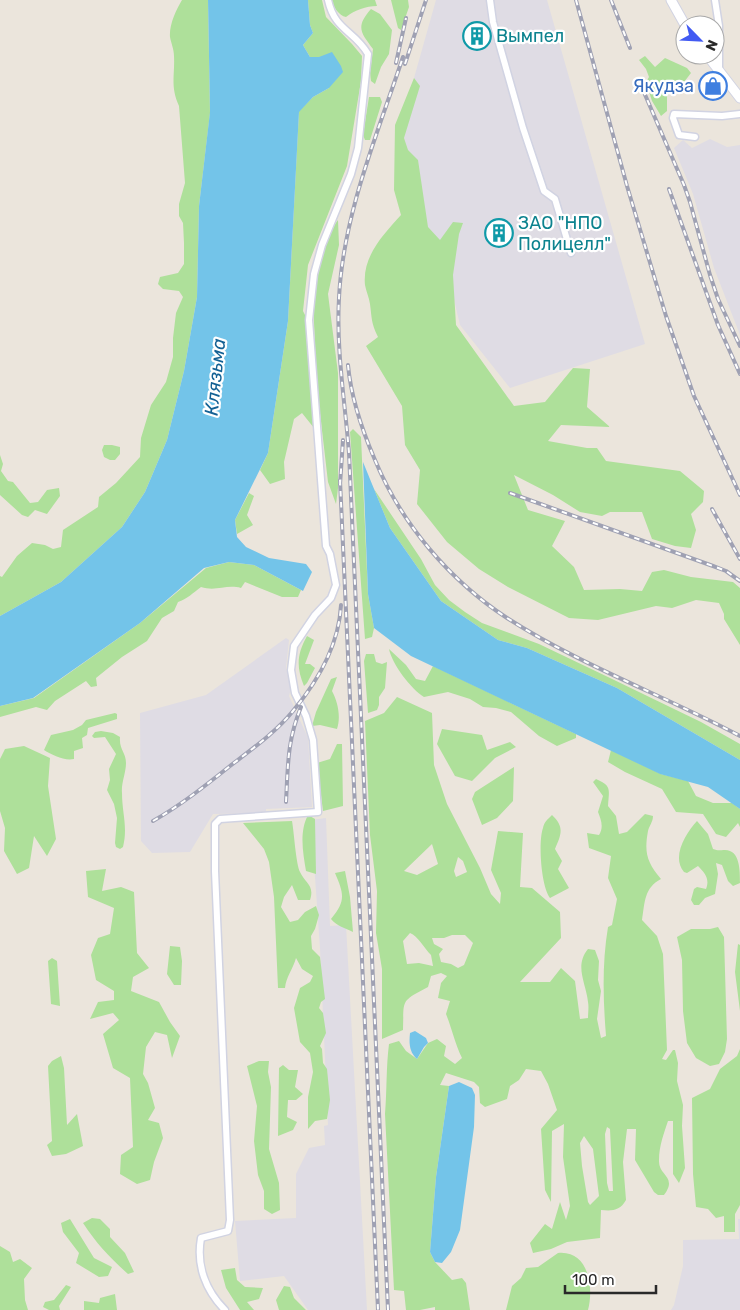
<svg xmlns="http://www.w3.org/2000/svg" width="740" height="1310" font-family="Rubik,sans-serif">
<rect width="100%" height="100%" fill="#ebe5dc"/>
<!-- industrial -->
<path fill="#dfdce4" d="M436,0H547L645,344L510,388L460,325L452,291L421,223L404,138L414,78Z
M710,139L727,147L740,145V335L714,268L693,194L674,148L683,140L692,148Z
M286,638L289,640L286,668L291,689L289,696L308,738L312,807L266,809V813L213,814L190,852L152,853L141,841L140,713L206,695Z
M326,818L330,926L346,925L367,1310H308L284,1276L240,1281L235,1221L296,1218V1174L309,1148L325,1145L324,1126L328,1125L320,948L311,820Z
M738,1219H740V1310H671L674,1305L683,1266V1240L739,1239Z"/>
<!-- green -->
<path fill="#aee09a" fill-rule="evenodd" d="M182,0H208L210,113L199,206L197,297L184,371L167,440L145,492L122,527L61,582L0,616V576L2,577L17,556L32,543L45,545L53,549L61,547L63,530L98,507L99,497L116,483L140,457L141,438L151,405L166,382L173,357V338L176,313L183,297L179,291L163,289L158,284L160,277L178,273L184,264V243L183,223L179,216V204L185,183L179,106C170,86 175,76 174,56C174,49 171,43 170,37C169,25 176,10 182,0Z
M308,0H322L326,17L352,44L362,56L361,81L347,166L308,265L303,311L305,315L314,428L302,413L294,419L284,462L285,479L270,484L260,470L268,453L288,321L299,111L313,97L329,88L319,57H310L303,45L313,33L310,25Z
M331,0H375L377,6C366,6 355,10 346,17C339,16 333,6 331,0Z
M391,0H408L409,7L401,30L398,28Z
M371,9L380,14L392,30L389,54L381,67L375,84L371,81L370,73L373,49C361,33 355,27 371,9Z
M645,56L655,67L665,58L687,68L691,73L681,86L667,95V111L661,116L652,101L646,82L649,77L646,69L639,60Z
M414,78L420,86L404,138L408,150L418,160L428,227L440,240L453,222L463,223L459,234L453,275L456,325L514,406L545,402L573,368L590,369L587,407L610,427L561,425L548,441L587,448H597L606,461L680,471L704,491L703,502L691,514L696,530L691,548L675,546L652,539L642,512H610L602,516L580,512L553,495L514,475L528,510L565,521L552,546L574,567L584,590L620,589L642,591L652,572L664,570L691,577L733,582L740,588V645L724,619V614L719,603L696,600L672,608L656,606L598,620L569,618L508,587L479,569L447,542L417,504L420,470L405,445L402,406L366,346L378,337C371,322 372,319 370,304C369,297 366,291 365,285C362,256 384,234 401,215L394,190L395,125Z
M369,97H380L382,102L370,140H365L363,135Z
M338,220L339,245L328,294L338,373V488L336,504L328,482L320,413L315,401L316,369L313,299L323,251L333,227Z
M353,429L361,437L368,594L374,628L372,637L365,639L350,432Z
M104,445H112L120,447V454L115,460H110L104,457L102,450Z
M0,455L3,464L1,471L8,481L13,482L30,503L38,502L47,490L59,488L60,496L47,514L35,510L28,517L22,515L0,495Z
M374,489L421,559L435,585L449,600L465,612L482,623L539,644L608,677L701,722L740,744V760L617,688L527,648L498,640L441,601L390,528Z
M249,493L254,496L247,515L253,525L237,534L235,520Z
M229,562L254,565L301,590L298,597H282L245,582L241,588C226,584 216,592 201,587C193,593 187,599 178,602L174,611L162,618L147,641L122,657L96,678L97,686L91,687L86,681L55,701L47,710L36,707L0,717V706L34,698L140,623L206,568Z
M307,636L314,640L305,664H310L315,668L307,683L304,686C296,667 297,654 307,636Z
M389,649L406,665L416,679L425,681L433,666L576,734V738L557,746L539,736L511,712L496,708L483,707L470,699L448,692L424,697C411,689 392,664 389,649Z
M366,654H374L376,662L382,664L387,662L385,688L379,697V705L377,710L368,713L364,661Z
M337,677L332,691C338,702 341,717 337,729L320,725L312,726L316,712L331,679Z
M397,697L432,713L434,765L447,804L480,868L491,894L500,904L501,893L491,870L498,831L523,833L520,887L532,888L560,912L561,938L520,982H550L561,968L575,981L580,1019L588,1018C588,1013 589,1007 588,1002C586,983 574,966 588,949L595,950L599,961L598,980L601,991L597,1019L601,1038L606,1036C603,999 602,963 608,927L612,925L617,899L608,878L611,856L589,848L587,833L599,835C604,827 601,820 598,812L603,796L593,782L596,779C612,786 609,789 608,806L616,816L619,834L627,832L645,814L653,816C653,822 649,826 648,831C644,853 647,862 661,879C644,888 645,902 642,920L657,936L663,954L667,1050L662,1059L666,1060L673,1050H675L678,1063L677,1081L683,1105L682,1126L685,1168L679,1183L673,1174V1121H668C664,1133 659,1146 659,1160C658,1176 678,1176 664,1195H658L654,1192L635,1160L636,1129H627L623,1162L626,1200C620,1211 612,1211 601,1210L600,1238L567,1242L551,1249L533,1253L530,1243L545,1224L552,1229L560,1202L566,1220L570,1206L563,1157L564,1124L552,1131L551,1202L545,1190L541,1129L557,1110L548,1084L541,1071L526,1069L519,1080L510,1086L507,1099L485,1107L480,1103L479,1087L474,1082L446,1073L440,1085L449,1086L436,1177L430,1252L435,1262L452,1280L462,1278L466,1283L470,1310H435V1307L420,1310H406L404,1291L394,1290L385,1114C387,1091 386,1067 389,1044L399,1041L406,1051L417,1059L428,1043L437,1039L446,1046L444,1056L455,1064L462,1058C455,1044 452,1029 446,1014L450,1001L438,998L441,983L447,976L441,973L431,976L428,987C400,1002 404,999 403,1030L382,1039V969L376,933L377,891L370,835L365,721L384,713ZM432,844L438,864L417,875L404,871ZM458,857L463,861L467,872L456,877L454,871ZM410,933C418,936 424,948 431,955L433,966L419,963L407,964L403,941ZM452,935H465L473,943L464,965L458,968L451,964L441,962L439,954L443,949L434,944L432,938H444ZM607,1127L610,1129L613,1191H609L607,1183L605,1134ZM584,1136L593,1149L599,1196L590,1205L588,1202L582,1166L580,1143Z
M115,713L117,714V719L88,728L87,735L82,738L83,748L74,751V759C64,761 52,755 44,750L51,735L73,730L82,725L86,720Z
M442,729L482,735L487,750L510,742L516,747L495,758L472,781L455,776L437,744Z
M101,731L113,733L120,737C119,750 126,752 126,763C126,773 121,783 122,793C122,813 128,827 123,847L120,849L116,847L115,843L117,818L114,804L107,790L110,780L109,769L116,754L105,737L94,738L92,736L95,732Z
M337,744H342L343,806L323,811L317,763L330,759Z
M24,746L50,758L48,786L56,839L47,856L34,836L29,868L17,874L4,851L5,828L0,811V759L5,749Z
M611,750L661,774L688,781L696,796L713,803H732L740,809V827L738,823L726,837L716,834L703,814L676,812L662,789L625,772L608,762Z
M514,767L513,801L497,818L482,825L472,799L475,792Z
M308,815L315,819L316,874L306,871C303,853 299,832 308,815Z
M552,815C565,827 561,835 555,849L562,861L558,869L569,888L550,898C541,886 538,842 543,828C544,822 548,819 552,815Z
M292,821C294,832 296,864 300,872C305,883 315,885 310,900H298L292,885L284,897L281,907L290,922L298,920L305,912L316,906L319,915L315,929L311,936L312,949L320,957L325,999L321,1002L319,1008L323,1013L326,1033L320,1046L322,1049L323,1063L327,1069L330,1100L327,1119L315,1121L308,1129V1097L313,1072L310,1053L300,1042L294,1008L300,988L310,982L313,976L302,969L296,958C293,969 286,977 285,988H278L274,897L269,862L264,849L243,823Z
M697,821L708,834L713,849C718,851 720,850 725,850C740,850 740,870 740,883L733,886L728,881L722,865L716,863L718,874L715,894L705,898L699,905H694L691,900L694,889L697,887L706,889C710,879 705,873 698,866L687,873L684,872C671,857 686,833 697,821Z
M106,869L102,891L121,887L134,892L137,953L149,968L133,977L131,991L159,1002L170,1022L180,1036L172,1058L167,1035L155,1032L146,1047L143,1074L148,1083L155,1108L148,1120L159,1123L163,1138L154,1162L150,1180L137,1184L120,1174L121,1155L133,1147L130,1078L113,1068L103,1034L119,1020L113,1013L90,1019L98,1002L114,1000V991L96,980L91,955L98,938L110,934L114,908L88,897L86,871Z
M345,871L350,897L353,932C345,928 337,926 331,919C346,901 344,894 335,873Z
M718,927L724,937L727,1039L725,1052L719,1064L710,1066L696,1058L687,1043L683,1011L682,960L677,937L691,929H710Z
M738,944L740,945V1011L735,972Z
M170,946L180,947L182,961L181,985H174L167,974Z
M52,958L57,961L60,1006L51,1004L48,961Z
M740,1049V1205L735,1214V1232H724V1216L716,1218L708,1209L696,1207L693,1174L692,1098L710,1089L720,1069L737,1056Z
M61,1056L64,1068L67,1125L77,1114L83,1146L66,1154L52,1156L47,1145L52,1141L48,1066L52,1061Z
M259,1061H269L268,1072L271,1087L269,1149L279,1183L280,1210L272,1214L264,1209V1191L258,1175L254,1141L257,1106L247,1066Z
M283,1065L289,1070H298L295,1087L303,1094L296,1100H288L287,1117L297,1122L293,1130L278,1136L279,1068Z
M92,1218L100,1219L110,1229V1237L125,1253L134,1272L128,1274C110,1258 96,1243 83,1223Z
M70,1219L94,1258L112,1267L108,1276L99,1277L76,1263L79,1253L63,1232L61,1223Z
M0,1246L10,1252L13,1262L20,1259L32,1268L24,1279L25,1300L28,1310H0Z
M558,1253C589,1250 594,1288 588,1310H506L512,1286L521,1278L526,1268L538,1267Z
M235,1268L237,1280L245,1287L263,1288L259,1299L247,1302L254,1310H240L226,1288L221,1270Z
M66,1285L71,1287L59,1306L60,1310H49L43,1307L45,1302L54,1300Z
M284,1286L290,1287L294,1298L306,1310H279L276,1300Z
M115,1294L117,1310H84V1301L99,1303L100,1298Z"/>
<!-- water -->
<path fill="#73c4e9" d="M208,0H308L310,25L313,33L303,45L310,57H319L332,52L341,66L343,72L329,88L313,97L299,112L288,321L268,453L235,520L237,537L246,547L269,558L306,564L312,572L303,591L254,565L229,562L204,568L140,623L33,698L0,706V616L61,582L122,527L145,492L167,440L184,371L197,297L199,206L210,112Z
M363,462L390,528L441,601L498,640L527,648L617,688L740,760V809L708,787L660,774L411,656L374,628L368,594Z
M415,1031L426,1038L428,1043L424,1047L417,1059C409,1052 409,1043 410,1033Z
M459,1082L472,1088L475,1095L474,1127L460,1230L451,1252L442,1263L435,1262L430,1252L436,1177L449,1086Z"/>
<g fill="none" stroke-linecap="round" stroke-linejoin="round">
<defs>
<path id="street" d="M490,0L493,22L523,128L544,191L555,199L571,253
M715,0L719,26V70
M695,137L679,135L673,118L674,114L722,116L740,114
M225,1310C206,1291 196,1266 201,1238L228,1231L230,1220L215,871V824L220,819L318,812L313,740L306,716L295,693L291,670L294,646L315,615L331,598L336,585L330,554L326,546L309,320L314,274L322,245L351,174L358,148L368,54C354,30 335,31 328,0"/>
<path id="secondary" d="M671,0L685,25
M707,55L740,98"/>
</defs>
<!-- street casing -->
<use href="#street" stroke="#d1d3e2" stroke-width="9"/>
<!-- secondary casing -->
<use href="#secondary" stroke="#d1d3e2" stroke-width="11"/>
<!-- street -->
<use href="#street" stroke="#fff" stroke-width="6"/>
<!-- secondary -->
<use href="#secondary" stroke="#fff" stroke-width="9"/>
<defs>
<path id="rail" d="M576,0L627,186L666,316L694,396L740,495
M611,0L630,48
M396,63L406,18
M405,64L426,0
M643,90L684,185L690,202L710,275L718,299L740,346
M669,189L718,325L740,374
M348,365C351,398 362,430 375,460C401,523 449,580 507,618C580,665 663,695 740,736
M340,480L378,1310
M340,485L343,440
M510,493L713,566L726,571L740,581
M712,509L740,559
M286,802C288,766 287,741 301,707
M153,821C181,805 205,786 230,766C252,749 276,732 293,711C318,681 339,644 341,605
M388,1310L349,453C345,402 336,349 339,298C343,215 377,135 403,57"/>
</defs>
<!-- rail casing -->
<use href="#rail" stroke="#9fa1b3" stroke-width="4"/>
<!-- rail -->
<use href="#rail" stroke="#fff" stroke-width="2" stroke-dasharray="5.5" stroke-linecap="butt"/>
</g>
<!-- icons -->
<defs>
<symbol id="building-ring" viewBox="-11 -11 22 22"><circle r="9.5" fill="#fff" stroke="#0f9aa8" stroke-width="1.5"/><path d="M-4-6H4V6H1V3H-1V6H-4ZM-2.5-4.3h1.7v1.8h-1.7ZM.8-4.3h1.7v1.8H.8ZM-2.5-1h1.7V.8h-1.7ZM.8-1h1.7V.8H.8Z" fill="#0f9aa8"/></symbol>
<symbol id="shop-ring" viewBox="-11 -11 22 22"><circle r="9.5" fill="#fff" stroke="#3f7fe0" stroke-width="1.5"/><path d="M-5-2.5h2.3a2.7 3.5 0 0 1 5.4 0H5L5.5 6h-11ZM-1.5-2.5h3a1.5 2.3 0 0 0-3 0Z" fill="#3f7fe0"/></symbol>
</defs>
<g fill-rule="evenodd">
<use href="#building-ring" x="461" y="20" width="32" height="32"/>
<use href="#shop-ring" x="697" y="70" width="32" height="32"/>
<use href="#building-ring" x="483" y="217" width="32" height="32"/>
</g>
<g text-anchor="middle" dominant-baseline="central" stroke-width="4.5" stroke-linejoin="round" paint-order="stroke">
<!-- culture labels -->
<g font-size="18" fill="#0d838f" stroke="#fff" text-anchor="start">
<text x="496" y="36">Вымпел</text>
<text x="518" y="223">ЗАО "НПО<tspan x="518" dy="21">Полицелл"</tspan></text>
</g>
<!-- shop labels -->
<g font-size="18" fill="#366cbe" stroke="#fff" text-anchor="end">
<text x="694" y="86">Якудза</text>
</g>
<!-- water labels -->
<g font-size="19" font-style="italic" fill="#136194" stroke="#fff">
<text transform="translate(215 377) rotate(-84)">Клязьма</text>
</g>
</g>
<!-- north arrow -->
<g transform="translate(700 40) rotate(114)"><circle r="24" fill="#ffffff" stroke="#a9a9a9"/>
<path d="M0-4L9 19L0 12L-9 19Z" fill="#425af2"/>
<text y="-8" font-size="14" font-weight="bold" text-anchor="middle" fill="#292929">N</text>
</g>
<!-- scale -->
<path d="M565 1285v8h91v-8" fill="none" stroke="#292929" stroke-width="2.5"/>
<text x="572" y="1285" font-size="15" fill="#292929" stroke="#ffffff" stroke-width="4" paint-order="stroke">100 m</text>
</svg>
